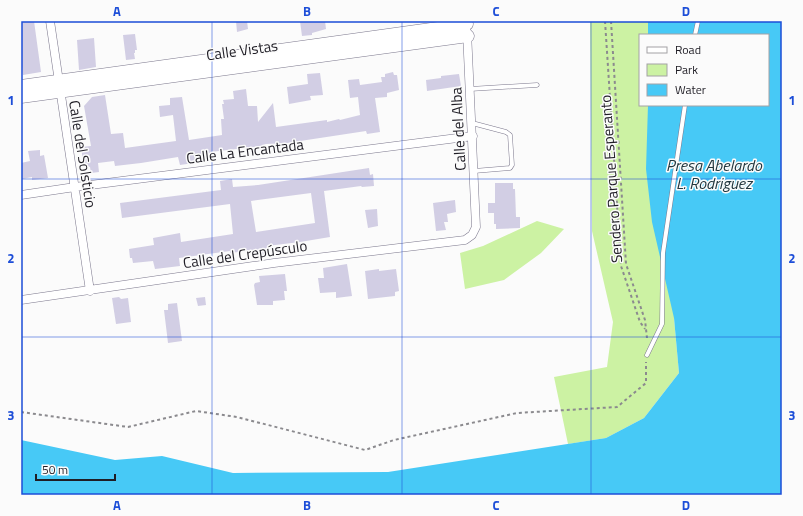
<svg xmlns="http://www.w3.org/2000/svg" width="803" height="516" font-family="'Titillium Web',sans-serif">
<rect width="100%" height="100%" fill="#fbfbfb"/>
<!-- park -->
<path fill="#ccf2a3" d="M590,21H715L713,35H640V105H703L674,318L679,373L644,418L606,438L568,444L554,377L607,367L613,322L592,231Z
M537,221L564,229L541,253L504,280L465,289L460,253L483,246Z"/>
<!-- water -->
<path fill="#47c9f6" d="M648,21H782V495H21V440L115,460L162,456L233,473L388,472L606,438L644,418L679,373L674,318L652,222L646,169L648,105H768V35H648Z"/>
<!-- building -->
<path fill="#d2cee4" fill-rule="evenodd" d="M21,21H34L41,72L23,75L21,58Z
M236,21H247L248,29L237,32Z
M300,21H325L326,29L312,33V35L302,36Z
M135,34L137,50H135V53H134L135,59L126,60L123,35Z
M94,38L96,67L79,70L77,40Z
M393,72L394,75H397L399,90L387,93V97L375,98L380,132L367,134L366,131L287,143L266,144L262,145V146L210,152V153L206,154L207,161L180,165L178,157L141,163L115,166L114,161L98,163L99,172L91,173L90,167L85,165L83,161L81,147L91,146L84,106L92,97L105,95L111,134L123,133L125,148L176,141L173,115L160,117L159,106L170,105V98L182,97L189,140L222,135L221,119H224L222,104H224L223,100L234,99L233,91L246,89L248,106H257L258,122L273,103L276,127L327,120V122L339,119L340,120L360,115L358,97L350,98L348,80L359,79L360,85L382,82L381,77H385V74Z
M320,73L323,95L310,96L311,100L289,104L287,87L308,84L307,74Z
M459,74L461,86L427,91L426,80L441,78V76Z
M40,150V156L44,155L48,178L32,180V177L22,179L21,163L30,161L28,151Z
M369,168L370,175L373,174L374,186L362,187L361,186L324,191L330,237L300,242L267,246L268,254L256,256L255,250L230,253V251L179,258L180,266L155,269L153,261L133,263L132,258H130L129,249L154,245L153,238L180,233L181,242L233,234L230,204L122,218L120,203L221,190L220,181L232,179L233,187L258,185ZM311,193L315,223L256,232L251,201Z
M495,183H513V189H515L516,217H520V228L496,229V224H494V213H488V203H495Z
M455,200L456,212L447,214L448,222H444L446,230L436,231L433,203Z
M377,209L378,226L368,228L365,210Z
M347,264L352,296L336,298V292L320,293L318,278H324L323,268Z
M379,269V271L396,269L399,291L395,292V296L368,299L365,271Z
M285,274L287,291H284L285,300L273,301V305H257L254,285L255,283L260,282L259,276Z
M119,297L121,299L128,298L131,322L116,324L112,298Z
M205,297L206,305L198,306L196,298Z
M177,303L182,341L168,343L164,310H168V304Z"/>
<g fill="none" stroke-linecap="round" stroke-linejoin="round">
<defs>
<path id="lane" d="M695,35L698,21
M470,89L537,85
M472,123L506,132L510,135L512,165L510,168L474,171
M647,355L662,324L663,253L685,105"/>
<path id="street" d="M50,21C63,111 77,201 90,291
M21,195L75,187L473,136
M21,300L274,263L465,240L472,235L476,227L467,32"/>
<path id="secondary" d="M21,86L467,24
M21,97L468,36"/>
</defs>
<!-- lane casing -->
<use href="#lane" stroke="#7c788d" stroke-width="5"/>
<!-- street casing -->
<use href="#street" stroke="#7c788d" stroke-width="9"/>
<!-- secondary casing -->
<use href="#secondary" stroke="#7c788d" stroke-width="13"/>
<!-- path -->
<path stroke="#8b8a8e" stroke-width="2" stroke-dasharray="3 3" stroke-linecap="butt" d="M605,21L621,266L640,322L645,329
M611,21L626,264L645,320L647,338
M21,412L128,427L196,411L237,417L365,450L394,440L517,413L617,407L646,383V362"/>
<!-- lane -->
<use href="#lane" stroke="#fff" stroke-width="4"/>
<!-- street -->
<use href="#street" stroke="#fff" stroke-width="8"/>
<!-- secondary -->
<use href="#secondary" stroke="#fff" stroke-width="12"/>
</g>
<!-- grid -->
<path fill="none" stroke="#1d4ed8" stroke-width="1" stroke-opacity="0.55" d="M212,21V495M402,21V495M591,21V495M21,179H782M21,337H782"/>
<g text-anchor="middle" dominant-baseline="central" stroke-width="3" stroke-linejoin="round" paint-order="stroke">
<!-- street labels -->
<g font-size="15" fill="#1f1d25" stroke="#fbfbfb">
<text transform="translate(242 50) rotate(-8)">Calle Vistas</text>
<text transform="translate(458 129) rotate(-93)">Calle del Alba</text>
<text transform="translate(245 151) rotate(-7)">Calle La Encantada</text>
<text transform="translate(83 154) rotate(81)">Calle del Solsticio</text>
<text transform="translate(611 179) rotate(-94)">Sendero Parque Esperanto</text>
<text transform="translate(245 254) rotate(-8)">Calle del Crepúsculo</text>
</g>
<!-- water labels -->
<g font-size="16" font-style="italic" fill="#21373f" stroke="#fbfbfb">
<text x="714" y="165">Presa Abelardo<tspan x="714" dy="18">L. Rodriguez</tspan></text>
</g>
</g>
<!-- border -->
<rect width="803" height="516" fill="none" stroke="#fbfbfb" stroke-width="44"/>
<!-- legend -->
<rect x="639" y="34" width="130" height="72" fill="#fbfbfb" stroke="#a3a2a5"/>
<rect x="647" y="47" width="20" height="6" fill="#ffffff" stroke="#a3a2a5"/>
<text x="675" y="54" font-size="12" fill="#1f1d25">Road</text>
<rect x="647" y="64" width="20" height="12" fill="#ccf2a3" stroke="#a3a2a5"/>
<text x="675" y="74" font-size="12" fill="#1f1d25">Park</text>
<rect x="647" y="84" width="20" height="12" fill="#47c9f6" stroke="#a3a2a5"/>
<text x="675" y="94" font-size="12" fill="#1f1d25">Water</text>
<!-- scale -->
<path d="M36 474v6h79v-6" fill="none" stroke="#1f1d25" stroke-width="2"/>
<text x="42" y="474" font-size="12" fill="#1f1d25" stroke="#fbfbfb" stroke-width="3" paint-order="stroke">50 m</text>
<rect x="22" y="22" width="759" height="472" fill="none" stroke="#1d4ed8" stroke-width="1.5"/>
<g font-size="13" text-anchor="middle" font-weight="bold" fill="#1d4ed8">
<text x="117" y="16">A</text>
<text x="307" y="16">B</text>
<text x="496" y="16">C</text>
<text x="686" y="16">D</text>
<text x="11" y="105">1</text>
<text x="792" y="105">1</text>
<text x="11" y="263">2</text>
<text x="792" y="263">2</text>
<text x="11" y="420">3</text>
<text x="792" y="420">3</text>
<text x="117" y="510">A</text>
<text x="307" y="510">B</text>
<text x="496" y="510">C</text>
<text x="686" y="510">D</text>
</g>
</svg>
